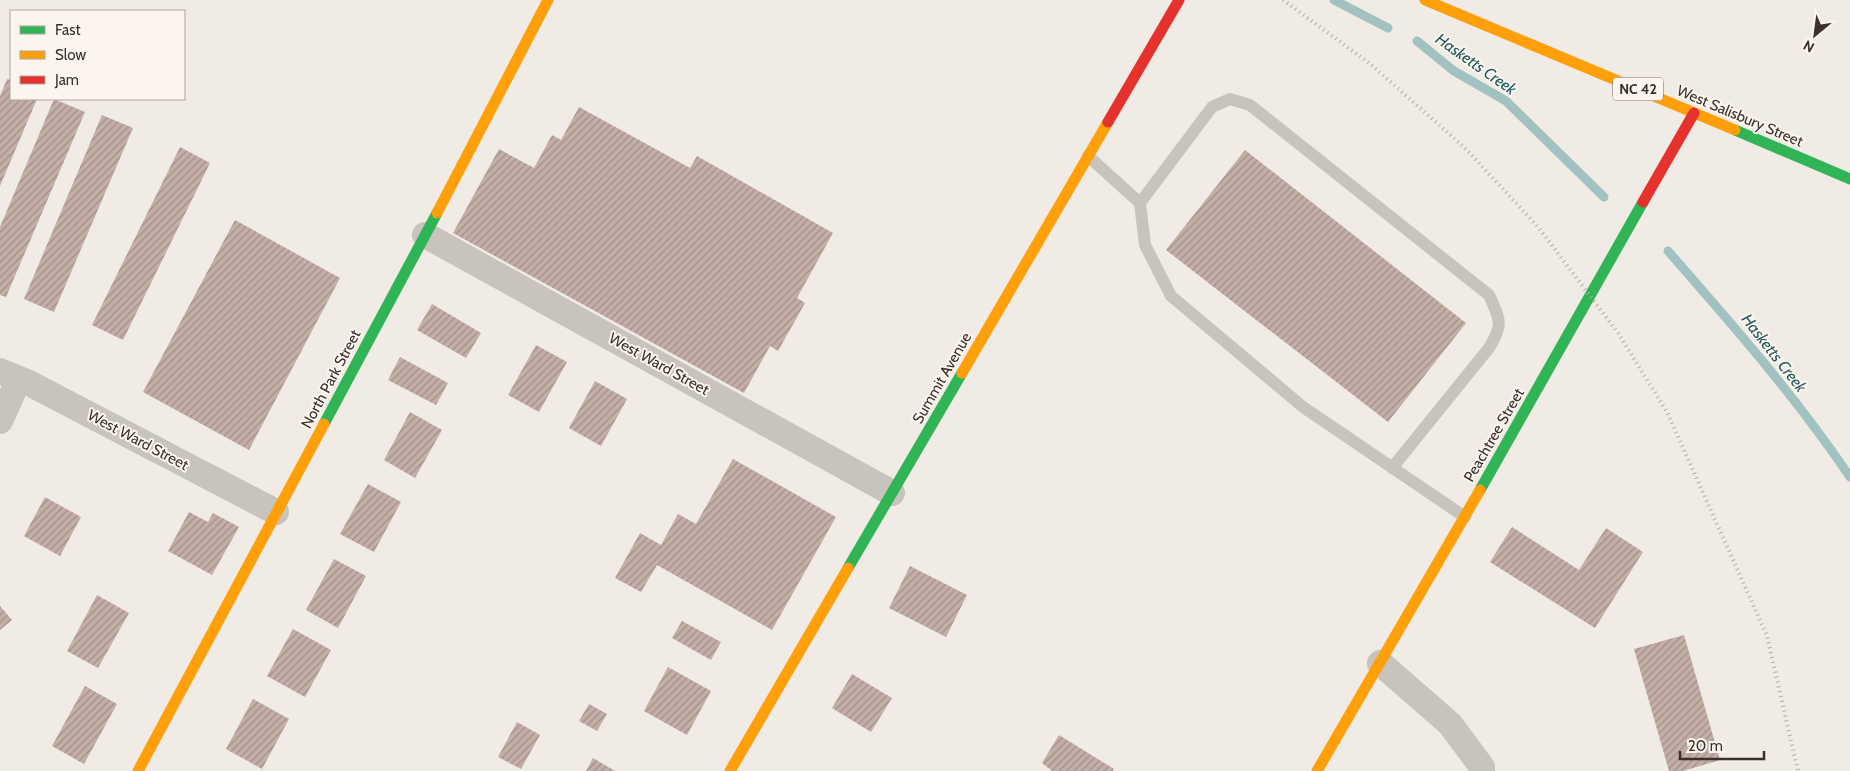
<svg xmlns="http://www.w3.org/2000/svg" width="1850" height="771" font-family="Cabin,sans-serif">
<defs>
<pattern id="building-hatch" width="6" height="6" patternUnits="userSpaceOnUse" patternTransform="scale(1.25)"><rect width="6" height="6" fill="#c3afa7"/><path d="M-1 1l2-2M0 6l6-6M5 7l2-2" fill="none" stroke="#a08f88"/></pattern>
</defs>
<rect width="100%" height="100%" fill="#f0ebe5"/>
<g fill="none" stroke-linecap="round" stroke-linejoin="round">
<!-- stream -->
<path stroke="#a1c2c1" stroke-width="9" d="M1334,0L1388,28
M1417,41L1454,71L1506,101L1604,197
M1668,251C1732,324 1796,397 1850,477"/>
</g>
<!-- building -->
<path fill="url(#building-hatch)" d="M7,79L11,80V99H37L0,186V96Z
M54,99L85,112L6,297L0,295V227Z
M579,107L690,168L697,156L833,233L797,298L805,303L778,351L770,346L744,393L453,233L499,149L534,168L552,135L561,140Z
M102,115L133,128L54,312L24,299Z
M180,147L210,163L123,340L92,325Z
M1245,150L1466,323L1388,422L1166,250Z
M235,220L340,278L249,450L143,392Z
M432,304L481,333L466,358L417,330Z
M536,345L567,362L539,412L508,395Z
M400,357L448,383L436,405L388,380Z
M595,381L627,399L601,446L569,428Z
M410,412L442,430L415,478L384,460Z
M733,459L836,517L772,630L657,565L641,592L615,578L640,533L661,545L678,514L696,524Z
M368,484L401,502L374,552L340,534Z
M45,497L81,517L60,556L24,536Z
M189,512L208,522L213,513L239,527L212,575L168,551Z
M1512,527L1579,570L1606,528L1643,552L1595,628L1490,562Z
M334,559L366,576L338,628L306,610Z
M910,566L967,595L946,637L889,608Z
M97,595L129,613L98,668L67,651Z
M0,606L12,620L0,630Z
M682,621L721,642L711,660L672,638Z
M293,629L331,650L305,697L267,676Z
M1684,635L1720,760L1683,771H1669L1634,649Z
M668,667L711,691L687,735L644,711Z
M852,674L892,698L871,732L832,708Z
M85,686L117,704L84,764L52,746Z
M253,699L289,719L262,769L226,749Z
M589,704L607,714L597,731L579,721Z
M517,722L540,735L521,769L498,757Z
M1059,735L1114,769L1113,771H1052L1042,763Z
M593,758L615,771H586Z"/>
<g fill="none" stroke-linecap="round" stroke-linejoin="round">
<!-- lane -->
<path stroke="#c9c3be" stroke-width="12" d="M1088,156L1140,203L1145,245L1171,296L1303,407L1465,517
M1140,203L1212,107L1230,99L1250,105L1489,295C1500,320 1504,324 1489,348L1392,468"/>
<!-- street -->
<path stroke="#c9c3be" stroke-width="26" d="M425,235L892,493
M0,371L29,383L276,512
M0,421L19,379
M1380,663L1450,724L1482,767V771"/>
<!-- fast -->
<path stroke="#30b455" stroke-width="11" d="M1735,130L1850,179
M324,424L437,213
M1480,490L1643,202
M848,568L962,373"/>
<!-- slow -->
<path stroke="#ff9f0a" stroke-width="11" d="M1425,0L1735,130
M437,213L548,0
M962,373L1108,122
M138,771L324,424
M730,771L848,568
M1317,771L1480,490"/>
<!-- jam -->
<path stroke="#e5322d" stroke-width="11" d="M1108,122L1179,0
M1643,202L1694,113"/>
<!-- rail -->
<path stroke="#b1aca8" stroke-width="4" stroke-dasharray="1 4" stroke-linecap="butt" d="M1283,0L1369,63L1465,148L1538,227L1618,333L1667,412L1767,636L1798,771"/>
</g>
<g text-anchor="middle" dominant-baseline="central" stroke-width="4" stroke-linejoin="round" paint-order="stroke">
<!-- shield labels -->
<rect fill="#fbf5ee" stroke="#756b66" stroke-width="1" x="1613" y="77.5" width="50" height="23" rx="4"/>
<g font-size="14" font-weight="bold" fill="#3b302b">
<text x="1638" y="89">NC 42</text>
</g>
<!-- street labels -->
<g font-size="15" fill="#3b302b" stroke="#fbf5ee">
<text transform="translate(1740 116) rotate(23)">West Salisbury Street</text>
<text transform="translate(659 364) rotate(29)">West Ward Street</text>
<text transform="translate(942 378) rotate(-60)">Summit Avenue</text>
<text transform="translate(331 379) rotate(-62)">North Park Street</text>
<text transform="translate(1494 435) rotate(-60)">Peachtree Street</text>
<text transform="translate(138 440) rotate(28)">West Ward Street</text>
</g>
<!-- water labels -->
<g font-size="16" font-style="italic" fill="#1f5a5e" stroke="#fbf5ee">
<text transform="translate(1476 64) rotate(35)">Hasketts Creek</text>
<text transform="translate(1774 353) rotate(52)">Hasketts Creek</text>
</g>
</g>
<!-- legend -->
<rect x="10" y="10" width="175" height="90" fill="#fbf5ee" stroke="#aea6a0"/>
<rect x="20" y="26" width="25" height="8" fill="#30b455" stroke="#aea6a0"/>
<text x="55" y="35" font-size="15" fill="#3b302b">Fast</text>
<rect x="20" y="51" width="25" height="8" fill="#ff9f0a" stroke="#aea6a0"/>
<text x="55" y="60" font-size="15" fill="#3b302b">Slow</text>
<rect x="20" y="76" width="25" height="8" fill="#e5322d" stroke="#aea6a0"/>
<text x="55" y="85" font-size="15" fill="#3b302b">Jam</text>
<!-- north arrow -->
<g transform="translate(1815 35) rotate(209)" stroke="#fbf5ee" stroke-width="4" paint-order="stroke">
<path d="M0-4L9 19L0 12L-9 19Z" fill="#3b302b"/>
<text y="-8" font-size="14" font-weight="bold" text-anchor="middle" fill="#3b302b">N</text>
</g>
<!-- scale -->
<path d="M1680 751v8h84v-8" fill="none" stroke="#3b302b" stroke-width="2.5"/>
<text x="1688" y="751" font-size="15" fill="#3b302b" stroke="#fbf5ee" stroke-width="4" paint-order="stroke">20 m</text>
</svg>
